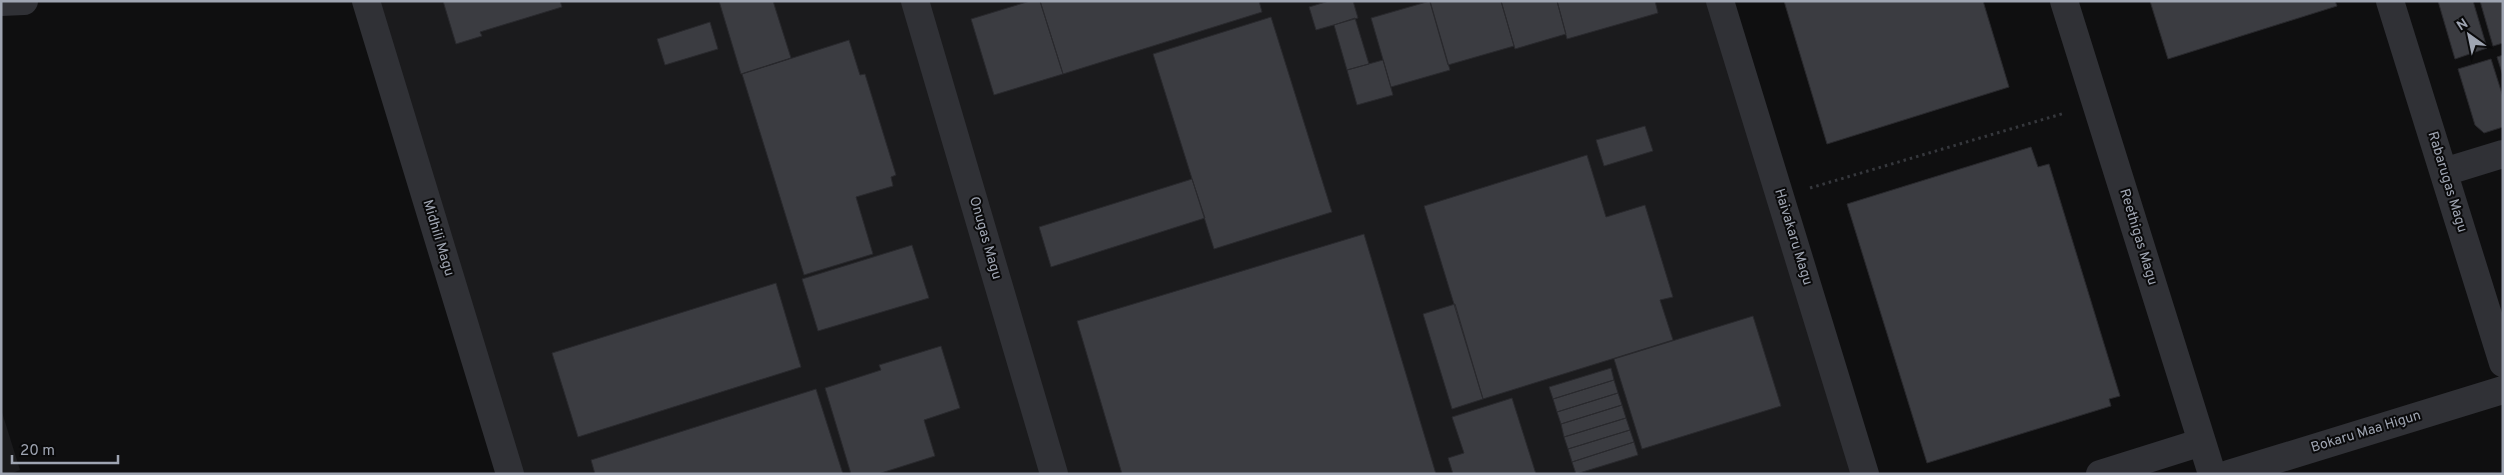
<svg xmlns="http://www.w3.org/2000/svg" width="2504" height="475" font-family="Overpass,sans-serif">
<rect width="100%" height="100%" fill="#0f0f10"/>
<!-- built -->
<path fill="#1b1b1d" d="M369,1H1720L1865,474H511Z
M1,409L20,470L10,474H1Z"/>
<!-- building -->
<path fill="#3b3c41" stroke="#29292d" d="M443,1H560L562,7L480,32L482,36L456,44Z
M719,1H773L791,58L741,74Z
M1030,1H1040L1063,74L994,95L971,19Z
M1040,1H1259L1262,12L1063,74Z
M1329,1H1353L1358,18L1316,30L1309,7Z
M1430,1L1450,70L1391,87L1371,18Z
M1434,1H1501L1514,46L1448,65L1430,2Z
M1501,1H1557L1566,34L1515,49Z
M1557,1H1655L1658,13L1567,39Z
M1784,1H1983L2009,87L1827,144Z
M2150,1H2335L2337,6L2168,59Z
M2438,1H2473L2487,48L2455,59Z
M2480,1H2503V43L2493,46Z
M1271,17L1332,212L1214,249L1153,54Z
M1355,18L1369,64L1347,70L1334,25Z
M710,22L718,49L665,65L657,39Z
M849,40L860,75L865,74L896,175L891,177L893,186L856,197L873,254L804,275L742,74Z
M2503,55V76L2497,57Z
M2491,59L2503,97V127L2484,133L2475,125L2458,69Z
M1383,60L1393,95L1357,105L1347,70Z
M1645,126L1653,151L1604,166L1596,140Z
M2031,147L2038,167L2049,164L2120,396L2109,399L2111,406L1927,463L1847,204Z
M1587,155L1606,217L1645,205L1673,297L1660,300L1673,340L1483,399L1424,206Z
M1192,179L1205,218L1051,267L1039,227Z
M1364,234L1436,474H1122L1077,321Z
M912,245L929,298L818,331L802,279Z
M776,283L801,367L578,437L552,353Z
M1455,304L1483,399L1452,409L1423,314Z
M1753,316L1781,406L1642,449L1614,359Z
M941,346L960,408L924,420L935,456L878,474H851L825,388L881,370L879,365Z
M1611,368L1614,380L1553,399L1549,387Z
M1614,380L1618,393L1557,412L1553,399Z
M816,389L843,474H595L591,460Z
M1618,393L1622,405L1561,424L1557,412Z
M1512,398L1536,474H1453L1448,458L1464,453L1452,417Z
M1622,405L1626,418L1564,437L1561,424Z
M1626,418L1630,430L1568,449L1564,437Z
M1630,430L1634,442L1572,462L1568,449Z
M1634,442L1638,455L1576,474L1572,462Z"/>
<g fill="none" stroke-linecap="round" stroke-linejoin="round">
<!-- path -->
<path stroke="#36383d" stroke-width="3" stroke-dasharray="2.5 4" stroke-linecap="butt" d="M1810,188L2065,113"/>
<!-- minor -->
<path stroke="#303136" stroke-width="28" d="M366,1L510,474
M915,1L1054,474
M1720,1L1865,474
M2064,1L2212,474
M2390,1L2503,363
M1,2L24,1
M2444,172L2503,154
M2100,474L2202,442
M2229,474L2503,390"/>
</g>
<g text-anchor="middle" dominant-baseline="central" stroke-width="4" stroke-linejoin="round" paint-order="stroke">
<!-- street labels -->
<g font-size="14" fill="#9fa5b2" stroke="#0a0a0b">
<text transform="translate(2447 182) rotate(73)">Rabarugas Magu</text>
<text transform="translate(1793 237) rotate(73)">Haivakaru Magu</text>
<text transform="translate(2138 237) rotate(73)">Reethigas Magu</text>
<text transform="translate(438 238) rotate(73)">Midhili Magu</text>
<text transform="translate(985 238) rotate(74)">Onugas Magu</text>
<text transform="translate(2366 432) rotate(-17)">Bokaru Maa Higun</text>
</g>
</g>
<!-- border -->
<rect width="2504" height="475" fill="none" stroke="#9fa5b2" stroke-width="5"/>
<!-- north arrow -->
<g transform="translate(2469 35) rotate(327)" stroke="#0a0a0b" stroke-width="4" paint-order="stroke">
<path d="M0-4L9 19L0 12L-9 19Z" fill="#9fa5b2"/>
<text y="-8" font-size="14" font-weight="bold" text-anchor="middle" fill="#9fa5b2">N</text>
</g>
<!-- scale -->
<path d="M12 455v8h106v-8" fill="none" stroke="#9fa5b2" stroke-width="2.5"/>
<text x="20" y="455" font-size="15" fill="#9fa5b2" stroke="#0a0a0b" stroke-width="4" paint-order="stroke">20 m</text>
</svg>
